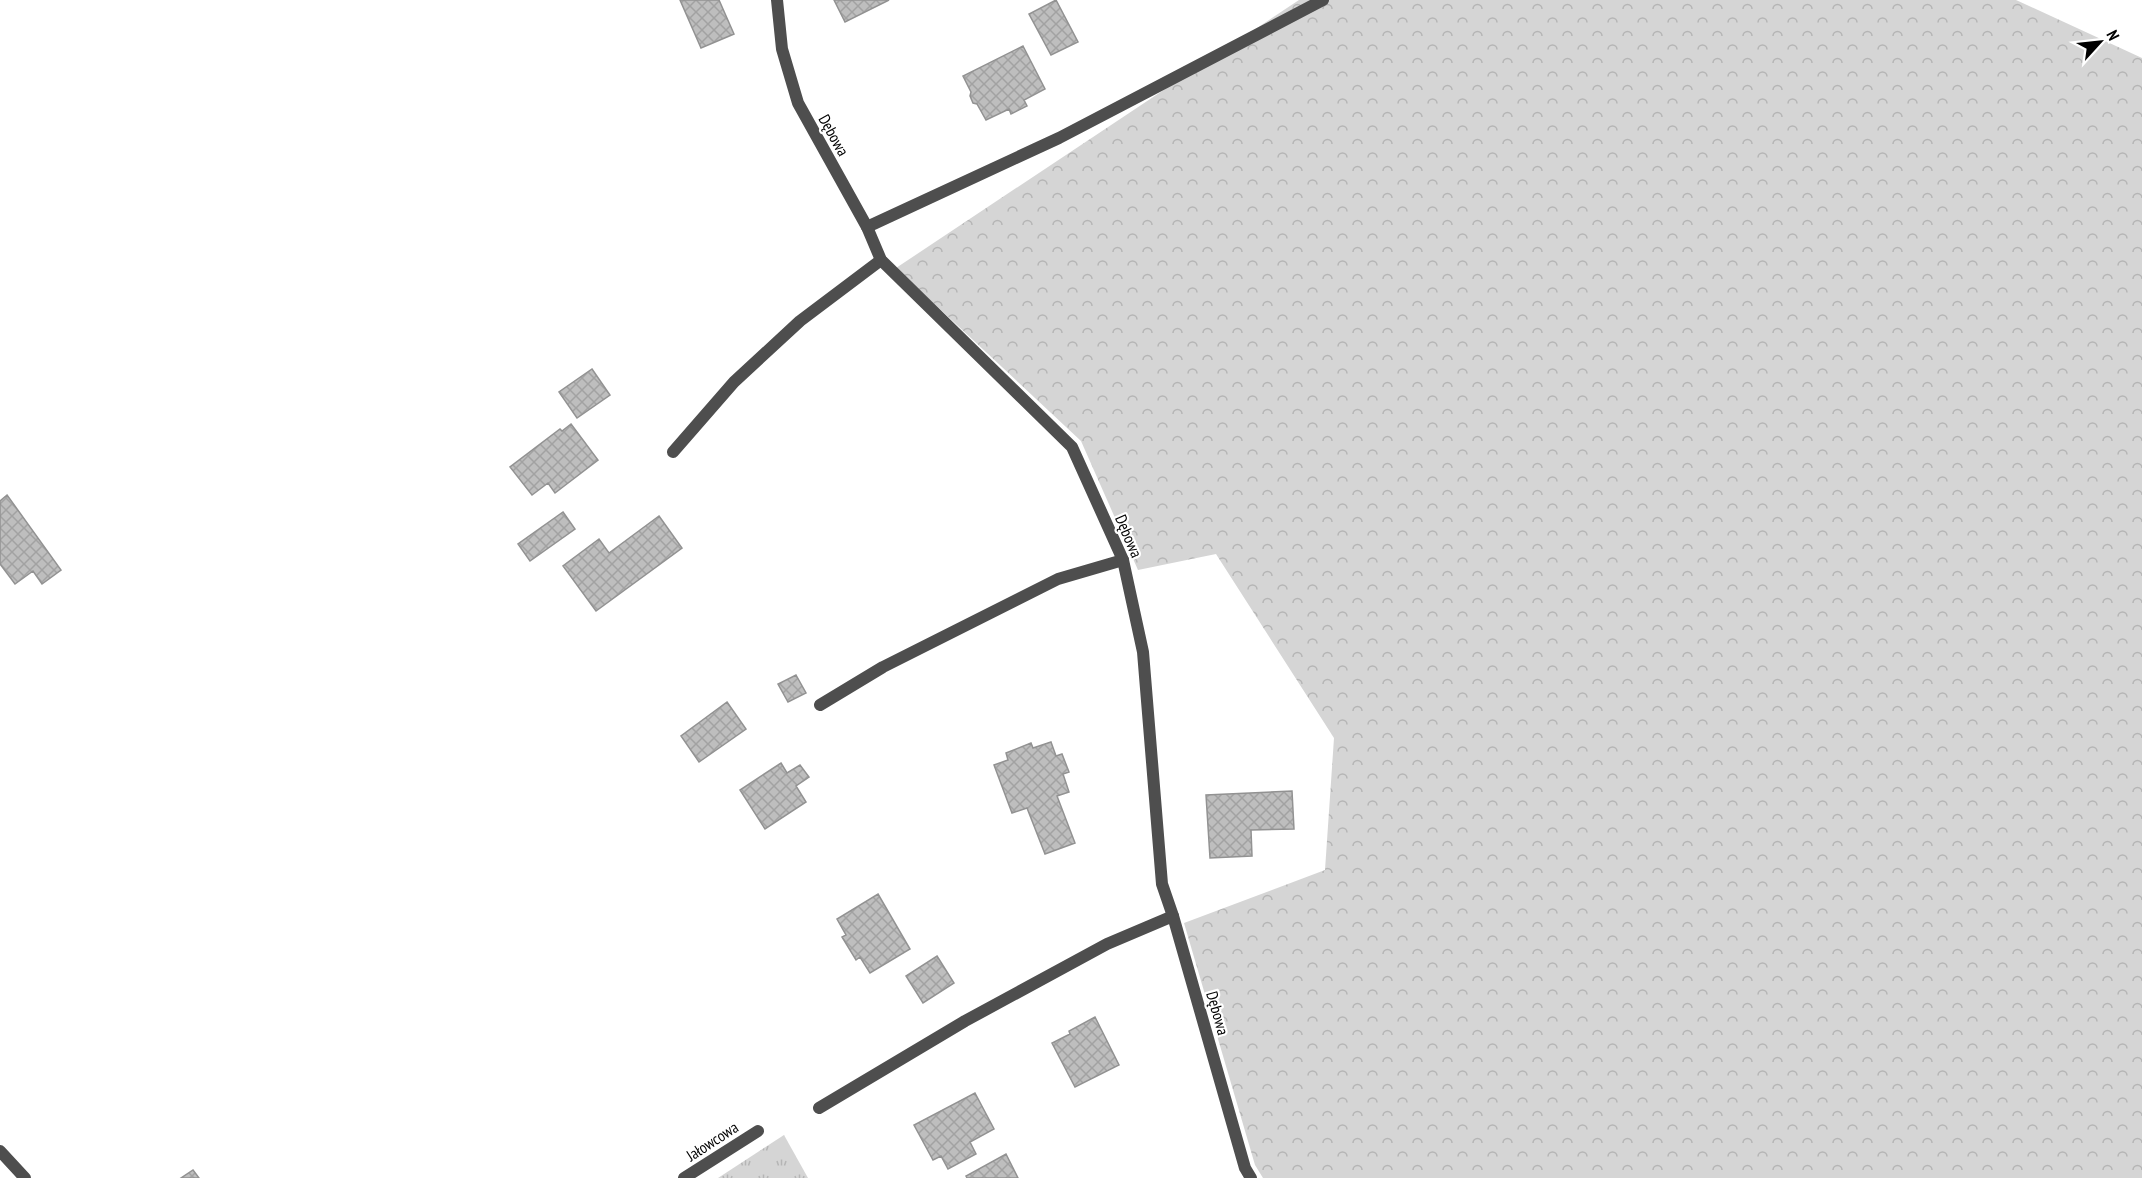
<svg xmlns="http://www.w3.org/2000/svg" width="2142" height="1178" font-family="'PT Sans Narrow',sans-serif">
<defs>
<pattern id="grass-tufts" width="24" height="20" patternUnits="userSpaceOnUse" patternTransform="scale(1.5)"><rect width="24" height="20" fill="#d5d5d5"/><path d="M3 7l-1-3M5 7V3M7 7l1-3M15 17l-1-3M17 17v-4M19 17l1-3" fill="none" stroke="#b5b5b5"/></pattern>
<pattern id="forest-crowns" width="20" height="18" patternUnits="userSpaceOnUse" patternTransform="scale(1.5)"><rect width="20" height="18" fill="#d5d5d5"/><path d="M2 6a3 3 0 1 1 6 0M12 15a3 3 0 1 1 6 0" fill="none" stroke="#b5b5b5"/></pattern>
<pattern id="building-cross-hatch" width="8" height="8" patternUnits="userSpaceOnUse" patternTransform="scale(1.5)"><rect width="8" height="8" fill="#bebebe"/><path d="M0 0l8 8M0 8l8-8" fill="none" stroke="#a2a2a2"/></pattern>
</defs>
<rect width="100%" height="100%" fill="#fff"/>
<!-- grass -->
<path fill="url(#grass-tufts)" d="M784,1135L808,1178H718Z"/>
<!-- forest -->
<path fill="url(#forest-crowns)" d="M1299,0H2016L2142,58V1178H1263L1255,1165L1184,923L1325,870L1334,738L1216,554L1138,570L1081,441L896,268Z"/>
<!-- building -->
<path fill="url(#building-cross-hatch)" stroke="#929292" stroke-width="1.5" d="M680,0H719L734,34L701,48Z
M834,0H889L845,22Z
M1056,0L1078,42L1051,55L1029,14Z
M1023,46L1045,89L1024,100L1027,106L1011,114L1009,109L986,120L977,104L973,103L970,96L971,92L963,76Z
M592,369L610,395L577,418L559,392Z
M571,424L598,460L555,493L548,483L532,495L510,467L560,429L562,431Z
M7,495L61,570L42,584L33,571L15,584L0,564V501Z
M563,512L575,529L530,561L518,544Z
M659,516L682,548L596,611L563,566L599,539L609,553Z
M796,675L806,693L788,702L778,684Z
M727,702L746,729L699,762L681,736Z
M1051,742L1056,756L1062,754L1069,772L1063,774L1069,792L1057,796L1075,843L1045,854L1027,808L1012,813L994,765L1008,760L1006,753L1031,743L1033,748Z
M781,763L787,773L800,765L809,777L796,786L806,802L765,829L740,790Z
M1292,791L1294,829L1251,830L1252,856L1210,858L1206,795Z
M878,894L910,949L870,973L860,957L856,960L842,937L846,935L837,919Z
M937,956L954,983L923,1003L906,976Z
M1095,1017L1119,1065L1075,1087L1052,1043L1070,1034L1069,1031Z
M975,1093L994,1129L970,1142L976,1154L948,1169L941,1156L933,1160L914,1125Z
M1006,1154L1018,1178H967L966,1176Z
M193,1170L199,1178H181Z"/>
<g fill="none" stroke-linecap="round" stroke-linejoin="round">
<!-- service -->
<path stroke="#4e4e4e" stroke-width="12" d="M867,227L1059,138L1323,0
M673,452L734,382L800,321L881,260
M820,705L883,667L1058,579L1123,560
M819,1108L965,1021L1107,944L1173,916"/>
<!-- minor -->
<path stroke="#4e4e4e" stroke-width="12" d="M777,0L782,49L798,103L867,227L881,260L1072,447L1123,560L1143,652L1162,884L1173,916L1245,1168L1251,1178
M0,1151L25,1178
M684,1178L758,1131"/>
</g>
<g text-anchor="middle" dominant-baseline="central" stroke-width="4.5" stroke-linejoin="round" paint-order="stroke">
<!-- street labels -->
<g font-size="16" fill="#000" stroke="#fff">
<text transform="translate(834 135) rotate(61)">Dębowa</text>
<text transform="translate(1129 536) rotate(67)">Dębowa</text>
<text transform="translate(1218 1013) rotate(74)">Dębowa</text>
<text transform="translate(712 1141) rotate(-33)">Jałowcowa</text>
</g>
</g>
<!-- north arrow -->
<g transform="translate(2100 42) rotate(63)" stroke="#ffffff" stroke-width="4.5" paint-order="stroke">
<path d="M0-4.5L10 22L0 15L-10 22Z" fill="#000000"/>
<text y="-9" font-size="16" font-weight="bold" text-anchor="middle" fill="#000000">N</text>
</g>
</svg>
